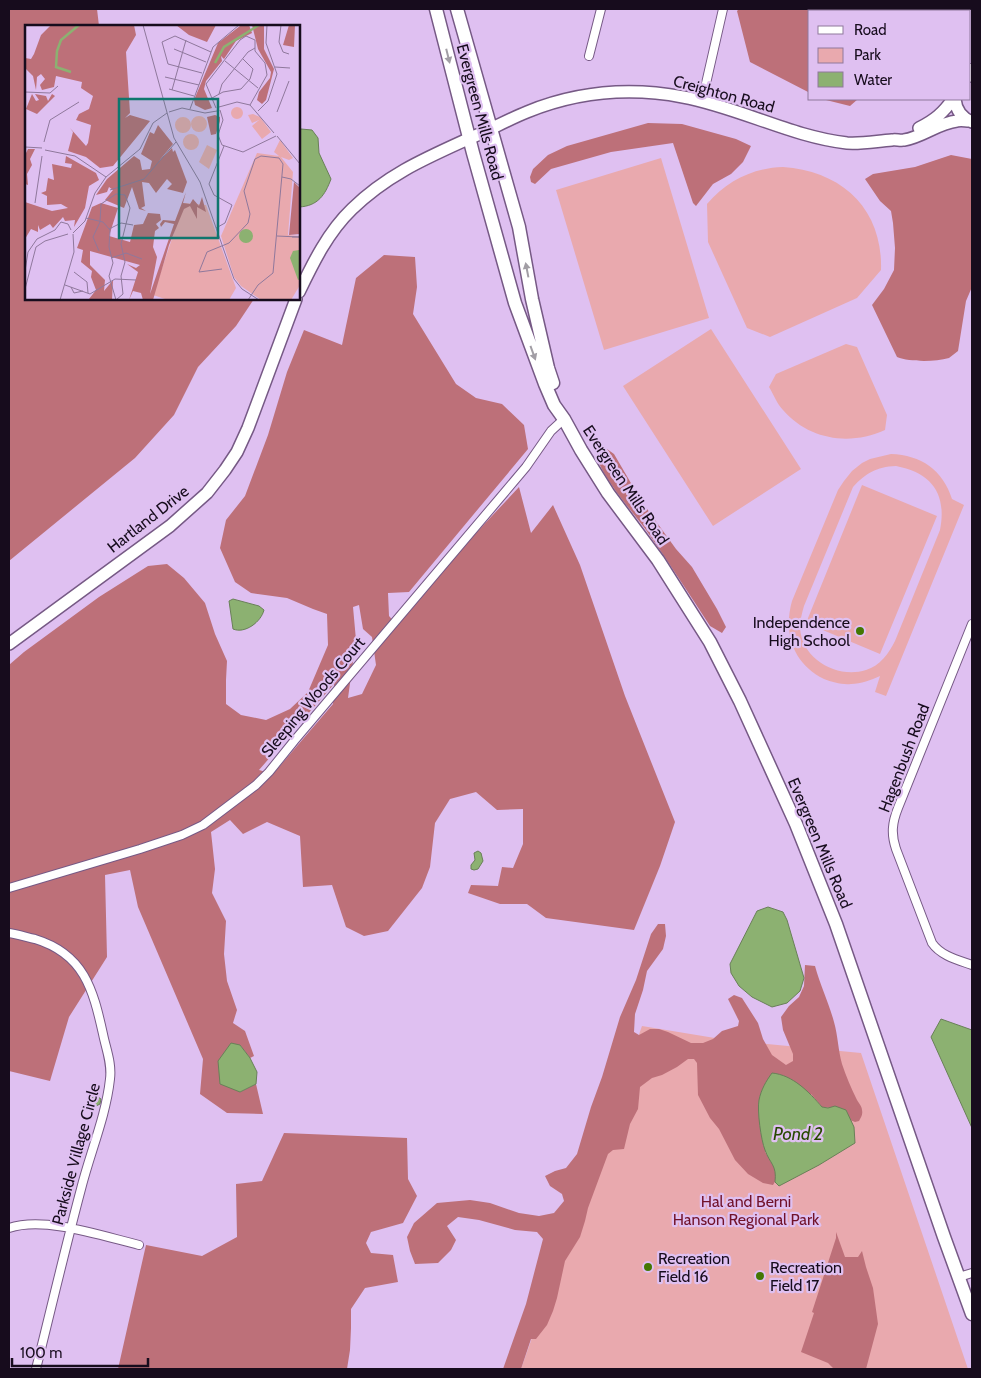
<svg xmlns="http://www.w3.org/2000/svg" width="981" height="1378" font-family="Cabin,sans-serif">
<rect width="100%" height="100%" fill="#dfc0f1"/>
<!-- green -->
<path fill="#e9a9ae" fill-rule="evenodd" d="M661,158L709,318L604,350L556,190Z
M783,167C842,171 883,209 881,270L857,298L770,337L747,328L708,242L707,204C727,181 752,168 783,167Z
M711,329L801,469L713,526L623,386Z
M846,344L857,347L887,415L885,430C850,446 809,440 783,410C777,404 774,395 769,387L776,374Z
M891,454C921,455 943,470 952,499L964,505L886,696L875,692L880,676C871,680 861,684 851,684C842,685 832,682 824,679C793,664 783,633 792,601L838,490L844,481L852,471L862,463L870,459ZM896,466C932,473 947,494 940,530L895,641C889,653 880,666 866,670C838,679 802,660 800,628C800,620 802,613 804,606L853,487C866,473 876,467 896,466Z
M862,485L937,516L880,654L806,623Z
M642,1026L727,1040L861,1053L968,1369H521Z"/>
<!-- forest -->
<path fill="#bd7079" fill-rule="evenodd" d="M9,9H97L99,26H26V299H254L236,326L198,367L174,415L135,458L9,561Z
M739,9H887L889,11H810V93L750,62L737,11Z
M822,99H858L850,106Z
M648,123L682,124L736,139L751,146L743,162L731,174L713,184L696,206L693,203L673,143L611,152L551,169L535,184L531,182L530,177L533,169L548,155L567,146Z
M951,155L972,159V287L966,301L958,351C955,353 952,356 949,358C934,362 910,362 897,357L872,305L884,289L894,270L895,248L893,223L891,211L880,201L865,179L873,174L915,167Z
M384,255L415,257L417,287L413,314L456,384L476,398L502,404L524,425L528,449L409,592L388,593L389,616L397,625L476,533L519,487L531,533L553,505L580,565L625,696L675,822L660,866L634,930L546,918L527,904H500L468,893L471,885L498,886L502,867L513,868L523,844V809L497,810L476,792L450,799L435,823L430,867L422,888L388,931L364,936L346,927L332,885L303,887L300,836L267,822L243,834L230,820L211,832L215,869L212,893L226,921L224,954L227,981L237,1010L233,1023L245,1031L254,1056L250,1058L240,1045V1092L256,1084L263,1114L227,1113L200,1094L203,1059L138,907L130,870L105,875L107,957L69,1017L50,1081L9,1071V665L24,652L99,597L148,566L167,564L184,578L205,603L215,634L227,661L226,680V704L241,715L266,720L290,709L308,692L328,645L327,614L313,609L287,598L251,593L235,582L220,548L226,520L245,496L268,435L287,372L304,330L342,345L356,278ZM359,605L363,629L372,637L376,665L362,694L348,698L356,640L353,607ZM334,684L333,704L273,774L259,770Z
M607,449L614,454L642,502L676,549L692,567L717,609L726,627L722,633L710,626C689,594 668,561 646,530C632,511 599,474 596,453Z
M658,924H665L666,936L663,949L647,971L643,990L635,1014L634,1032L639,1035L650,1029H659L668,1032L691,1043H703L713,1039L722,1031L738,1026L739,1021L728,999L734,995L742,998L758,1023L763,1039L772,1055L786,1065L793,1061V1054L783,1030L781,1017L789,1006L799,997L804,986L805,965L815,966C820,985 829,1003 834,1022C838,1036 838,1050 842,1064C846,1076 851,1088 857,1100C859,1103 862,1107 862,1110C863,1115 861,1117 859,1121L855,1122L850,1120L846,1110L822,1107L811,1094L765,1152C772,1162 781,1174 773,1185L763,1183L748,1174L735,1160L719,1129L710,1118L698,1095L697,1063L694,1059H688L677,1067L662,1075L652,1078L640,1087L638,1109L630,1124L624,1149L613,1150L608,1154L588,1208L585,1221L580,1237L565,1261L557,1298L553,1311L547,1325L536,1339H531L521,1369H503L526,1304L543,1239L537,1232L515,1230L479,1220L458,1217L447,1226L456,1240L451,1250L438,1263L415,1264L410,1251L407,1237L414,1223L437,1203L470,1200L490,1203L519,1213L539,1216L554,1213L564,1201L562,1194L550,1186L545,1176L555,1171L566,1168L577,1154L591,1107L602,1077L620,1017L636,980L651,934Z
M284,1133L407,1138L408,1179L417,1196L403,1223L371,1232L366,1243L371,1253L393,1255L398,1282L365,1288L351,1309V1328L350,1350L347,1369H118L146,1245L202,1256L237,1237L236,1184L262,1181Z
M836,1232L845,1257H858L862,1251L866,1267L873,1288L878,1324L866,1369H834L828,1363L801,1352L814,1313L812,1312L836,1238Z"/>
<!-- water -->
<path fill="#8cb171" stroke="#698058" d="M301,129L312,130L318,138L319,153L331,179C325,195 318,206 299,207V132Z
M233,599L259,606L264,610C261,622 245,634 233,629L229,601Z
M478,851L481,853L483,861L478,869L474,870L471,869V865L475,860L474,853Z
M768,907L783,912L787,920L804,978L800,991L787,1003L772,1007L752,997L739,986L731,973L730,964L757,911Z
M941,1019L972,1030V1128L931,1037Z
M231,1043L240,1045L250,1058L257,1072L256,1084L240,1092L220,1084L218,1061Z
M772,1073C793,1075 809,1092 822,1107L828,1108L835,1106L846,1110L854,1127L855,1143L819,1165L779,1186L775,1182C777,1165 770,1164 765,1150C761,1140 757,1111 759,1100C761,1090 766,1081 772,1073Z
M89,1097H98L101,1099L100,1104L96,1106L89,1102L87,1099Z"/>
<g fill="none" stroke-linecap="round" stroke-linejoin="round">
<defs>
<path id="street" d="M924,9L926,11
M589,56L601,9
M970,68L972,69
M702,101L723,9
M972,624L898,808C892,823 891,834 896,849L932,943C941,956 958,960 972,965
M9,888L140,849L182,835L203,825L256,785L269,772L294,741L499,499L526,467L551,431L564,419
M9,933C17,934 26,937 35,939C84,954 93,989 103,1034C106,1049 112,1063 110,1079C106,1116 90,1153 81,1189C65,1249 51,1309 36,1369
M9,1228C45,1216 102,1236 139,1245
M959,1277L972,1273"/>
<path id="secondary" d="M970,76L972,75
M955,99C956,110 962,118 972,122
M919,128C935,120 943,113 953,99
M299,292C313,263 328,232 352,209C387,175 424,159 468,139C488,131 507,120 527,112C576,92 630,87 683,97C738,107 792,137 847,143C863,144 877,141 892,140C896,139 900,141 904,140C923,137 938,123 957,121C961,120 965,121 969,121
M9,644L170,526L207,493L225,470L237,452L248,428L296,299"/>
<path id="primary" d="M436,9L473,153L515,303L545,384L554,405L564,419L581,450L608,493L658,560L710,642L740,701L796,824L836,924L944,1237L972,1314
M457,9L519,227L532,299L548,368L553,383"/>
</defs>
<!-- street casing -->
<use href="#street" stroke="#765985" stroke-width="10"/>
<!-- secondary casing -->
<use href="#secondary" stroke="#765985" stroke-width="14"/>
<!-- primary casing -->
<use href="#primary" stroke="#765985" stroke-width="15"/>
<!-- street -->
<use href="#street" stroke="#fff" stroke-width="8"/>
<!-- secondary -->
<use href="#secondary" stroke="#fff" stroke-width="11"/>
<!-- primary -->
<use href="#primary" stroke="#fff" stroke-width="12"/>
</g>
<!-- one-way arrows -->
<defs><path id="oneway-solid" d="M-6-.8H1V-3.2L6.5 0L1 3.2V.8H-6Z" transform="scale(1.25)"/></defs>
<g fill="#a29ea5">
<use href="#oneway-solid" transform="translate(448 56) rotate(76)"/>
<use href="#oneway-solid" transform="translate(527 270) rotate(-101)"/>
<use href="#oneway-solid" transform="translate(533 353) rotate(70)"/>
</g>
<!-- markers -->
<g fill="#447703" stroke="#dfc0f1" stroke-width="2">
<circle cx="860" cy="631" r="5"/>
<circle cx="648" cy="1267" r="5"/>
<circle cx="760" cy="1276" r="5"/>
</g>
<g text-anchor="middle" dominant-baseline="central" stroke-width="4.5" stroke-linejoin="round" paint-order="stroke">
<!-- street labels -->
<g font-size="16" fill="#170c1d" stroke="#dfc0f1">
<text transform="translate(724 94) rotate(15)">Creighton Road</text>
<text transform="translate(480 112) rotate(75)">Evergreen Mills Road</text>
<text transform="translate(626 485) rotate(56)">Evergreen Mills Road</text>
<text transform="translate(148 519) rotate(-38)">Hartland Drive</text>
<text transform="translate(313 697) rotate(-50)">Sleeping Woods Court</text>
<text transform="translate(904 758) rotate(-69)">Hagenbush Road</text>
<text transform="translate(820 843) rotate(67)">Evergreen Mills Road</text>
<text transform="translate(76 1154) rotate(-75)">Parkside Village Circle</text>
</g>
<!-- poi labels -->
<g font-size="16" fill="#170c1d" stroke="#dfc0f1" text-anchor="start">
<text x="850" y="622" text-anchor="end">Independence<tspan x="850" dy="18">High School</tspan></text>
<text x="658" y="1258">Recreation<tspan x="658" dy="18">Field 16</tspan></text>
<text x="770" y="1267">Recreation<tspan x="770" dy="18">Field 17</tspan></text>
</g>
<!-- park labels -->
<g font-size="16" fill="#71122a" stroke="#dfc0f1">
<text x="746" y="1201">Hal and Berni<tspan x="746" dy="18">Hanson Regional Park</tspan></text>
</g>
<!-- water labels -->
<g font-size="18" font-style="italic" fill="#274800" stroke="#dfc0f1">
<text x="798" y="1134">Pond 2</text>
</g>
</g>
<!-- overview -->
<g transform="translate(25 25)">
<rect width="275" height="275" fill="#dfc0f1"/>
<path d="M206 88a6 6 0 1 1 12 0a6 6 0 1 1-12 0ZM228,89L235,92L246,107L237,114L227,101L234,95L227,98L223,90ZM166 99a8 8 0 1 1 16 0a8 8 0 1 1-16 0ZM150 100a8 8 0 1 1 16 0a8 8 0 1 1-16 0ZM158 117a8 8 0 1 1 16 0a8 8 0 1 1-16 0ZM255,115L268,133L264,135L256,132L268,147L263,210L275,211V260L266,275H236L216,261L209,252L196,211L232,128L254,131L249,127ZM182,120L192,125L184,144L174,137ZM159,178L181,180L211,263L204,275H143L128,270Z" fill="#e9a9ae"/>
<path d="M26,0H109L111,10L101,27L105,88L100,93L105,90L125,96L88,141L75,143L61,132L43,126L48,107L45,103L61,121L63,118L66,100L51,95L54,89L64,84L68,71L56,63L57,57L31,51L29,62L17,65L15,60L20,54L16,49L12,52L11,65L8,51L1,44L0,33L6,34L9,29L16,10ZM151,0H191L182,17L164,10ZM224,0L227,8L211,16L199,34L196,31L197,36L181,56L179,64L187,83L180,85L170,80L169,75L193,18L215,1ZM227,0H239V24L249,44L241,75L237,79L232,75L234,67L245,53L246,47L233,24ZM264,0H270L269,22L258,20ZM7,69L11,76L14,75L10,69L21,71L23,76L27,69L30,71L12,89L1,84ZM190,90L195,92V96L191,109L186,110L182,92ZM133,100L148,119L134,136L147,123L148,127L150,125L162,157L158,168L142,164L147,159L142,154L131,168L124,158L117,157L120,181L116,183L121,186L114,184L107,162L99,183L80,175L88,165L84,162L82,167L71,170L82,154L109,131L115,135L117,145L125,144L127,136L116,129L125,107L129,109ZM3,124H10L5,134L7,140L2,149L3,160L0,159V130ZM41,131L71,148L74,155L64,161L60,183L49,202L50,195L40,196L38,192L28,203L25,199L15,205L13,200V207L6,204L0,214V177L27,186L43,183L36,179L22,180V171L16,168L21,166L23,153L29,155L27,139L46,143L47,139L40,138ZM269,157L275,163V209L264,210ZM161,167L158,178L165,179L168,174L174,181L177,172L181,187L172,182V194L165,181L159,184L144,220L128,275H118L116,268L108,266L104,275L113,247L102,239L111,243L115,240L65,226V240L80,255L79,266L88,255L87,275L64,274L71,265L66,252L67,246L56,237L58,225L52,223L67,182L76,178L93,183L84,211L105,217L109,200L118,199L123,188L135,189L136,195L131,199L134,203L130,206L128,222L132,232L125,269L149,199L140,197L136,202L135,199L138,195L150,196Z" fill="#bd7079"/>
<path d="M214 211a7 7 0 1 1 14 0a7 7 0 1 1-14 0ZM274,225L275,254L273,255L265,233L268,226Z" fill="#8cb171"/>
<path fill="none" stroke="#8cb171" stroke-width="2.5" d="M190,38L199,22L234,0M46,47L31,42L32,26L36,15L54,0"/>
<path fill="none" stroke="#8f789c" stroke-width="1" d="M118,0L149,113L175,157L209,254L217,264L234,275M256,0L254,17L258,27L264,29M149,24L181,37M200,36L233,63M250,42L265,43M177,48L143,39L137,17L150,11L186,27M140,52L174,60M144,64L169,71M147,65L161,15M0,67L25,68L33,61M194,69L197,59L223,27L230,23M187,73L198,67L216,64L225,54L228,44L218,34M194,82L212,77L225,80L249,108M191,83L181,59L215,15L221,11L230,15V26L240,38L242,50L225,80M165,84L188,22L214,0M195,85L198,95L193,110L197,120L218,127L251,111M233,86L243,76L252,49L241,18L242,0M144,87L157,83L180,88L192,86M252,87L264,56M252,111L275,139M19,117L25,95L54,77M0,122L17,123M20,125L50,131L81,152M257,152L266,154L275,161M85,165L119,154L151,117M10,178L17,131M61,193L78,197L85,205L84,222L88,238L84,251L91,275M191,203L200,198L207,180L189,170L184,159L199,121M84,204L96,198L108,200M48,208L60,196L70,168L81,152L115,124L128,98L142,88M252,211L274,212H267M74,226L68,212L75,197L76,179L91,169L100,170L105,183L96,219L100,237L96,251L98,269L91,275M86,233L101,228L117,234M197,244L174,247L182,227L204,218L223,198L225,189L219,166L230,134L236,131L254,133L258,139L248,248L233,260L223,275M0,246L3,227L12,214L30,205L36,197L43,199L46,205M49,247L62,257L63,268M40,260L65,269L90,254L111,255M46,262L49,268L58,266M0,264L11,222L20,216L43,209M35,275L49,227L48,209"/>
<path fill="#0f766e" fill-opacity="0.15" stroke="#0f766e" stroke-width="2.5" d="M94,74H193V213H94Z"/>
<rect width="275" height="275" fill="none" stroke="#170c1d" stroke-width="2.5"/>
</g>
<!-- border -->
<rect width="981" height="1378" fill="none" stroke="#170c1d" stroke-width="20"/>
<!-- legend -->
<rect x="808" y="10" width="162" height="90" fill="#dfc0f1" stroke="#8f789c"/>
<rect x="818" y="26" width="25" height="8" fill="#ffffff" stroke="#8f789c"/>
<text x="854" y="35" font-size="15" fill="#170c1d">Road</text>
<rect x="818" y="48" width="25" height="15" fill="#e9a9ae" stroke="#8f789c"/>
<text x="854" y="60" font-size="15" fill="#170c1d">Park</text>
<rect x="818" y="72" width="25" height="15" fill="#8cb171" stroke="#8f789c"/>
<text x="854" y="85" font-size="15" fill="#170c1d">Water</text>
<!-- scale -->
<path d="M12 1358v8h136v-8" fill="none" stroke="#170c1d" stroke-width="2.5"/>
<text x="20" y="1358" font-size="15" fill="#170c1d" stroke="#dfc0f1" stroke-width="4" paint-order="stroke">100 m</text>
</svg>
